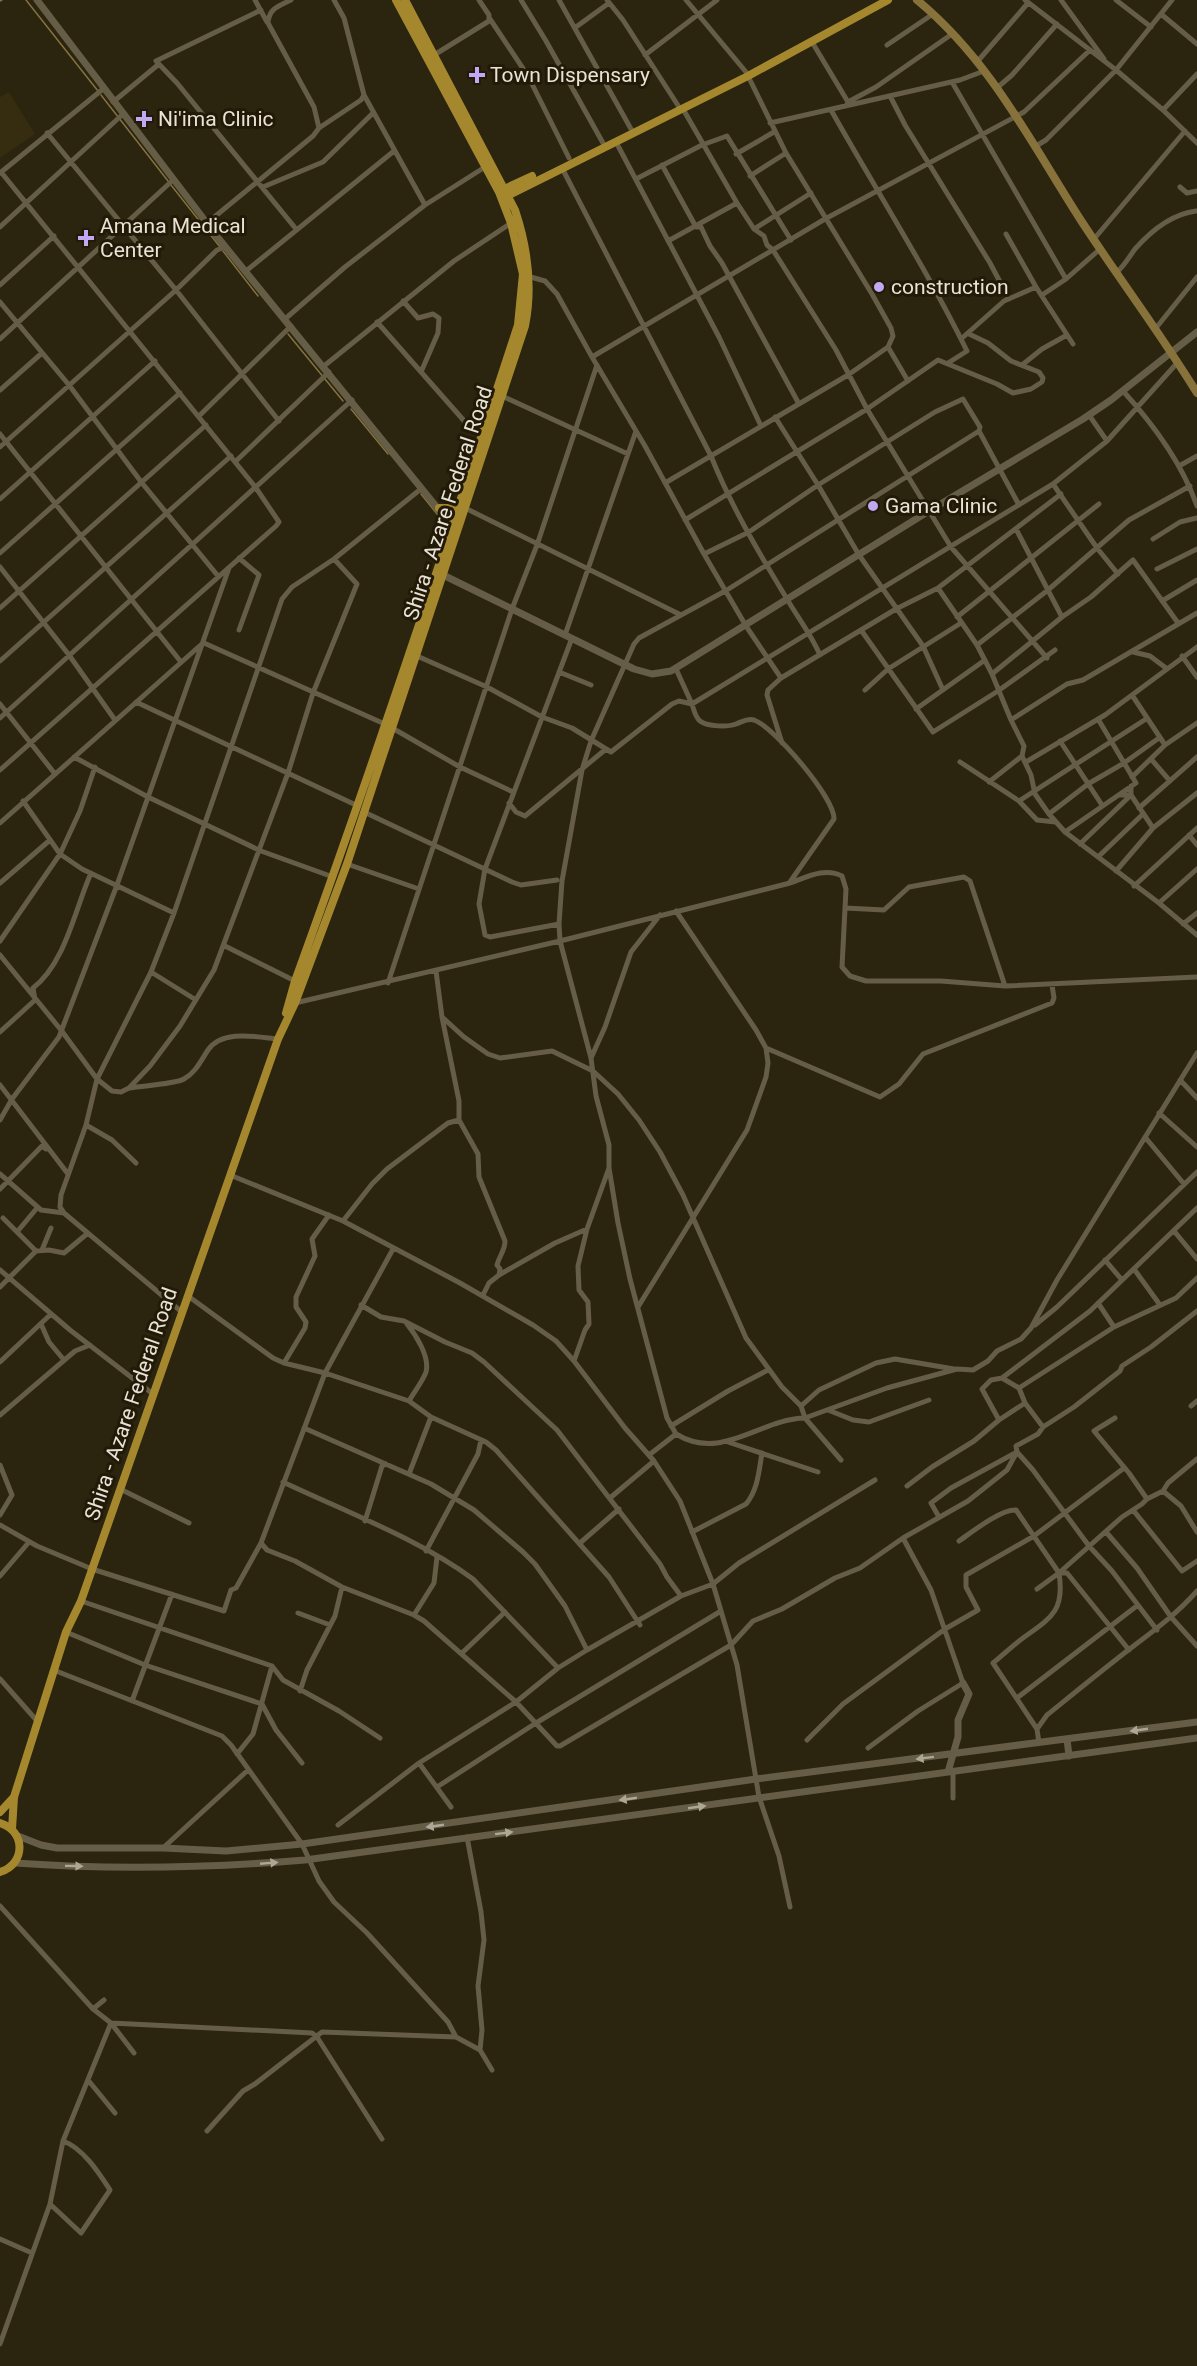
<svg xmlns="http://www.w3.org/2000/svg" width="1197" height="2366" font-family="Roboto,sans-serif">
<rect width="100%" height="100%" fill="#2b240f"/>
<!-- built -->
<path fill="#362c10" d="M9,92L35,134L0,158V97Z"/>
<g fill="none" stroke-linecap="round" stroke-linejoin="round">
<!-- stream -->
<path stroke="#85723f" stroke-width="1.5" d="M26,0L98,91
M0,1L2,0
M101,95L168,181
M171,185L220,247
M223,251L258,296
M288,334L343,401
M351,409L388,454
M421,494L445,524"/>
<!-- minor -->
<path stroke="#665d47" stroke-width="5" d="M255,0L267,22
M521,0L546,41L603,143
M559,0L631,129
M607,0L623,20L679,107
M686,0L746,72
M1025,0L1116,70L1163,110L1197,143
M1061,0L1104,59
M1116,0L1151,27
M261,10L156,61L177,83L296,229
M1161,14L1197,44
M490,19L528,76L569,158
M576,27L609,3
M812,42L848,102
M887,45L933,14
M434,55L489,21V15L479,0
M645,55L717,0
M977,62L1028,3
M952,82L1066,279
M998,87L1012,75L1057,24
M364,95L425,205
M890,96L905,125L990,263L1009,299
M113,102L159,64
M846,106L848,102L876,87L952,34
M683,109L737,203L754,229L764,236L767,245L773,250L836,350L867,409L951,547L1047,658
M831,110C876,190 926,268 967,351L948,363
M1163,110L1197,74
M770,123L960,80L984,71
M319,128L361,100L364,95L344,18L334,0
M47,133L176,290L279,421
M616,142L719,337L761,426
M1036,146L1046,140L1116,70L1172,0
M736,154L774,132
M662,165L696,227H701L710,246L722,263L799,404
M562,168L711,456C731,506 759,553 787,599C798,618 811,634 820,655
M0,173L103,89
M750,176L786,153
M636,179L702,145L727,136L791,240
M263,187L323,162L373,113
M1180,187L1187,193L1197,191
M207,223L313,136L319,128L314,107L268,23C269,8 279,6 291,0
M0,227L123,114
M754,229L811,193
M1006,234L1036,287L1073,344
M1094,239L1185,131
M668,241L737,203
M246,271L394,151
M1117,272C1125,265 1129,257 1135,249C1151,231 1172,214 1196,211
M527,276L545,281L557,294L592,357L645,446L704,554L746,626L781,678
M0,285L54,236
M1042,295L1066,279L1100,249
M403,301L418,318L433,314L439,318L438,333L421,372
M0,302L69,385L142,483L218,576
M285,319L345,267L425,205L485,167
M377,322L466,423L483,432
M1156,328L1197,277
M0,339L173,180
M961,339L1004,301L1036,287
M888,347L908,381
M592,357L825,219L1024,112L1090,50
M1022,365L1042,349L1067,335
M324,366L454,261L511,223
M0,390L42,353
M1123,391C1154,425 1182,463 1197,506
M502,396L628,454
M1089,415L1107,441
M199,416L291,326
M775,417L818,485L859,555L923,646L943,690
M0,434L181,662
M0,447L176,290L217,250L226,247
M235,462L329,372
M1179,466L1197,456
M665,483L848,375L888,347L893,336L891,328L872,294L786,153L748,76
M1053,484L1097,548L1118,574
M0,499L155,361
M465,508L681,615
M685,520L867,409L938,360L997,384L1013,393L1031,389L1042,382L1043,378L1039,372L1011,361L988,343L969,334
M1016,529L1062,617
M1153,539L1180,522L1197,518
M0,553L180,393
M704,554L749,532L818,485L935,412L963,399L980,427L979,431L1019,505
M334,559L357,584L313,693L288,773L214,970L180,1026L150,1066L129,1088L121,1092L112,1091L97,1079L151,972L174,913L282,599L292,587L334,559L422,488
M0,567L69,655L115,720
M1157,569L1197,549
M938,588L977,645L992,674L1011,720L1024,746L1022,756L1031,775L1035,794L1049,814L1065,832L1159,903L1197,935
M1162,601L1197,580
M0,608L206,425
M957,617L1099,504
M239,630L259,575L239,558
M861,630L933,732L998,691L1055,650
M565,635L636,431
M204,643L387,725L460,767L513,792
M977,645L1048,590L1129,520L1190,486
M1133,652L1150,656L1166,668
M417,656L487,687L542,717L572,728L611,752L672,704L679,701L692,704L676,669
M1182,656L1197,677
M0,661L231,456
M559,672L591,685
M992,674L1062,617L1091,597L1133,560L1178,623
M865,690L888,669L961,623
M1132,695L1165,745
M136,702L358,806
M0,704L55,774
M916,709L985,660
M0,718L352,400
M1011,720L1067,684L1083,680L1197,613
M1060,741L1102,805
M782,743L767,695L768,690L781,678L896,609L938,588L1061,494
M74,757L148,797L261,851L333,877
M1151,759L1170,781
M960,762L1019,801L1037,820L1055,822
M1026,762L1105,715L1197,647
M0,770L276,526L279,522L256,488L1,172
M1132,777L1165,745L1197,723
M989,782L1022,756
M1119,795H1131V786
M23,801L60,854L82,869L174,913
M1019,801L1146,719
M509,803L516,812L525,816L606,749
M1139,808L1197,757
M364,812L512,882L521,885L557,880
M1049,814L1088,784L1124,763L1159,738
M0,823L203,643
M1153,828L1197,793
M1065,832L1136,783L1098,719
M1189,835L1197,845
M1080,844L1131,795
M1098,857L1143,814
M347,864L419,889
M1116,871L1153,828L1131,795
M790,882L834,819C835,798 774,727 754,720C747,718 742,722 736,724C728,727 708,727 700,721C695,717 694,710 692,704L1053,484L1107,441L1178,362
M0,883L50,840
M1134,886L1197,828
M1159,903L1197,869
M845,908L884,910L909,887L964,877L970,881L1005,986
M559,924L490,937L485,935L479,904L485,869L572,638
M1183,924L1197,913
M0,941L60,854L80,811L95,767
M225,946L295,981
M0,955L61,1030L97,1079L86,1125L61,1195L60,1207L64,1213L183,1313
M151,972L196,1000
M388,983L512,609L537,545L597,365
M295,1003L560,941L790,883C807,877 825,867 842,876L846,889L842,967L850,976L866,981H941L1005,986L1197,977
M442,1017L464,1037L488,1054L500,1058L552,1051L593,1071L618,1094L639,1120L660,1152L683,1195L746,1338L782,1387L801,1406L805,1418L841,1460
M0,1032L35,1000L33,988C65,964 75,909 91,873
M766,1048L880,1097L899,1084L923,1054L1052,1003L1054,998L1052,985
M591,1058L605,1027L631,952L660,915
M1180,1080L1197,1098
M0,1085L68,1174
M129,1088C141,1086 175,1084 184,1079C196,1072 200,1062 208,1050C222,1029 257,1037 278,1039
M1159,1113L1197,1147
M0,1120L12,1099L59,1037L117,885L229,568
M459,1120L478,1154L479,1177L505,1241C505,1251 499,1256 497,1265L500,1269L499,1275
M86,1125L112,1140L136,1163
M1145,1137L1184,1184
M609,1168L618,1223L630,1279L667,1418L676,1434L649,1455
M0,1174L41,1210L64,1213
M230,1175L343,1221L460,1283L533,1325L556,1341L574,1361L625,1428L654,1461L680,1501L713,1584L737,1665L759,1797L779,1856L790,1907
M0,1189L42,1146L46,1149
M3,1218L36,1251
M343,1221L372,1184L387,1169L448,1123L459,1120V1101L442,1017L436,971
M1174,1231L1197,1259
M17,1232L37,1208
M42,1250L51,1228
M1105,1260L1122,1280
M1134,1269L1160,1305
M0,1270L70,1330L153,1394
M0,1287L36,1251L49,1250L64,1253L88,1233
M483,1295L489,1283L499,1275L555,1243L587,1229
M188,1296L273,1358L284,1363L325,1373L409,1401L431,1417L486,1442L496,1450L609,1577L640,1625
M1098,1303L1114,1327
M361,1305L381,1317L404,1321L445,1342L472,1353L484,1362L557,1430L660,1564L667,1577L681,1596
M638,1307L747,1130L766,1077L768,1063L766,1048L756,1030L676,911
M41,1324L49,1342L64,1360
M407,1324C416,1335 430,1357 426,1372C423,1381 414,1392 409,1401
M1035,1325L1057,1307L1197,1172
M574,1361L585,1330L589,1324L588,1302L579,1290L578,1266L587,1229L609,1168V1145L596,1096L591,1058L560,941L559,924L562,881L582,770L591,741L634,644L639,638L727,590L979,431
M0,1362L51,1314
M284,1363L305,1328L306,1322L296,1307V1297L315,1256L312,1239L329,1215
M1002,1378L1019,1388L1025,1403L1043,1427
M1019,1388L1114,1327L1176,1298L1197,1278
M801,1406L819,1390L876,1363L895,1359L954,1369
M1191,1406L1197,1401
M828,1410L853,1420L869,1422L929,1400
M0,1415L75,1351L90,1345
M1115,1418L1094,1431L1129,1473L1147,1499
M999,1420L982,1389L991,1380L1002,1378L1090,1311L1197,1208
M671,1426L728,1391L768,1370
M304,1428L431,1484L474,1510L523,1552L535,1564L565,1606L587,1650
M676,1434C722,1462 759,1419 805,1418L887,1388L957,1369L973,1370L988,1361L997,1351L1021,1339L1031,1328L1057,1280L1197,1053
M728,1442L818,1472
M0,1465L12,1495L0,1515
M409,1474L431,1417
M283,1482C344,1511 419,1539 473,1579L558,1668
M907,1486L932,1467L974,1441L999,1420L1025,1403
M120,1489L189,1523
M1163,1491L1181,1506L1197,1532
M610,1498L654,1461
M1133,1510L1182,1571L1197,1561
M939,1517L931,1503L951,1488L1017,1452L1033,1470L1089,1546L1112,1571L1157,1630
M365,1521L382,1466L386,1464
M0,1525L37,1546L92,1569L224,1611L231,1590L236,1588L261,1543L325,1373L393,1249
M692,1532L746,1504C758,1490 759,1470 762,1453
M1106,1532L1137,1568L1171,1617L1197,1646
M959,1541C972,1532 1001,1509 1016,1510L1059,1573H1067L1129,1650
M261,1543L267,1550L295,1561L342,1587L414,1615L424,1621L516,1702L557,1746H560L731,1645L753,1621L782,1609L835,1578L860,1568L903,1538L968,1501L1007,1470L1017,1452L1016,1446L1038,1434L1043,1427L1074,1407L1120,1371L1122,1366L1151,1347L1197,1311
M580,1543L619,1509
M426,1551L478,1454L481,1440
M0,1576L29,1542
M1037,1589L1059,1573L1122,1517L1142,1504L1147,1499L1163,1491L1168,1483L1197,1459
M81,1601L272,1666L283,1680L339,1711L380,1738
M298,1613L330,1625
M414,1615L434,1583L437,1557
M66,1632L145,1665L262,1704L276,1730L302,1763
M462,1653L505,1612
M56,1671L222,1736L231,1745L302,1844L319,1881L334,1902L367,1933L448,2022L456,2037L480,2050L482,2030L478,1986L484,1940L481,1912L467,1837
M0,1679L38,1722
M300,1691L307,1670L335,1616L342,1587
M1017,1698L1138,1605
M132,1701L172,1594
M1037,1729L1047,1715C1073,1694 1100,1672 1127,1651C1152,1632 1176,1615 1197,1591
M807,1740L843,1704L945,1629L978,1610L966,1587V1575L1034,1536L1124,1468
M1039,1743L1037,1729L993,1663C1003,1655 1012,1646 1023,1638C1051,1618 1065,1611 1059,1573
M868,1748L918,1711L963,1683L931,1590L903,1538
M237,1754L253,1734L272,1666
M419,1763L451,1807
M437,1787L536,1723L721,1611
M953,1798V1772
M338,1825L419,1763L516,1702L558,1668L587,1650L681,1596L713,1584L739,1563L875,1480
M163,1848L248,1770
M0,1906L93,2009L111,2023L134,2053
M93,2009L104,2000
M111,2023L312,2033L317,2037L382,2139
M480,2050L492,2070
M88,2080L115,2113
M207,2131L243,2091L255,2084L322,2032L456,2037
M50,2204L81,2233L110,2190C99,2173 83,2148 63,2141
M0,2239L32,2253
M0,2344L50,2204L63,2141L111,2023"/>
<!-- tertiary -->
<path stroke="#665d47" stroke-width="7" d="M37,0L219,239L452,526
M443,575L634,669L652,674L671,671L929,511L1083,419L1111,400L1197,332
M1067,1739L1069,1756
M948,1772L958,1737V1720L969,1694L963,1683
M18,1836L41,1845L57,1848H163L226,1851L302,1844L756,1779L1197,1722
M15,1863C112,1870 208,1868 305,1860L1197,1738"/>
<!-- secondary -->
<path stroke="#86723a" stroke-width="8" d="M917,0C991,61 1031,143 1082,222C1120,280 1161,334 1197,393"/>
<!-- primary -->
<path stroke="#a5882d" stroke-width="8" d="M500,191L532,176
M505,197L748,76L888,0
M439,508H451L460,502
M286,1013L295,981C374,764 446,545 518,325L523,274L511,223L499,192L396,0
M0,1812L14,1797
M0,1823C26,1831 26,1864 0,1872
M12,1829L14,1797L66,1632L81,1601L278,1039L295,1003L347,864L525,326C533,286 528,249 515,210L405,0"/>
</g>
<!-- one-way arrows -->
<defs><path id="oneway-solid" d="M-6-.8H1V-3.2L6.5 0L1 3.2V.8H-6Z" transform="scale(1.5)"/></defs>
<g fill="#aea796">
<use href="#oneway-solid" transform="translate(1139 1730) rotate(172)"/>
<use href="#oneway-solid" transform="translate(925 1758) rotate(173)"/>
<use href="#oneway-solid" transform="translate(628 1799) rotate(172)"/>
<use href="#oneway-solid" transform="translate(697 1807) rotate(-8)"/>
<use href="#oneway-solid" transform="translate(435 1826) rotate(172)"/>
<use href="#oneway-solid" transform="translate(504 1833) rotate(-7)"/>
<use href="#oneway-solid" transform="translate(269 1863) rotate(-5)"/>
<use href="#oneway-solid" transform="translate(74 1866) rotate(1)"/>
</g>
<!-- markers -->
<g fill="#c1a8f3" stroke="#221a06" stroke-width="2">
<path d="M474 66h6v6h6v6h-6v6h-6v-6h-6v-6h6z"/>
<path d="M141 110h6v6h6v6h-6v6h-6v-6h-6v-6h6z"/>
<path d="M83 229h6v6h6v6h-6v6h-6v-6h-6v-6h6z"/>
<circle cx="879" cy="287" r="6"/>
<circle cx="873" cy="506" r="6"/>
</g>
<g text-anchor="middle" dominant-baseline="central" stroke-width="6" stroke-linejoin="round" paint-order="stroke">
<!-- poi labels -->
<g font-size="21" fill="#e8e3d7" stroke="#221a06" text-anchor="start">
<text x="490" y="75">Town Dispensary</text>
<text x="158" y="119">Ni'ima Clinic</text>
<text x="100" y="226">Amana Medical<tspan x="100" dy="24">Center</tspan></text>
<text x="891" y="287">construction</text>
<text x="885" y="506">Gama Clinic</text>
</g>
<!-- street labels -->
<g font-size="21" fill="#e8e3d7" stroke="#221a06">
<text transform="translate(448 503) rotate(-72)">Shira - Azare Federal Road</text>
<text transform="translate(131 1404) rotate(-71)">Shira - Azare Federal Road</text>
</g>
</g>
</svg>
